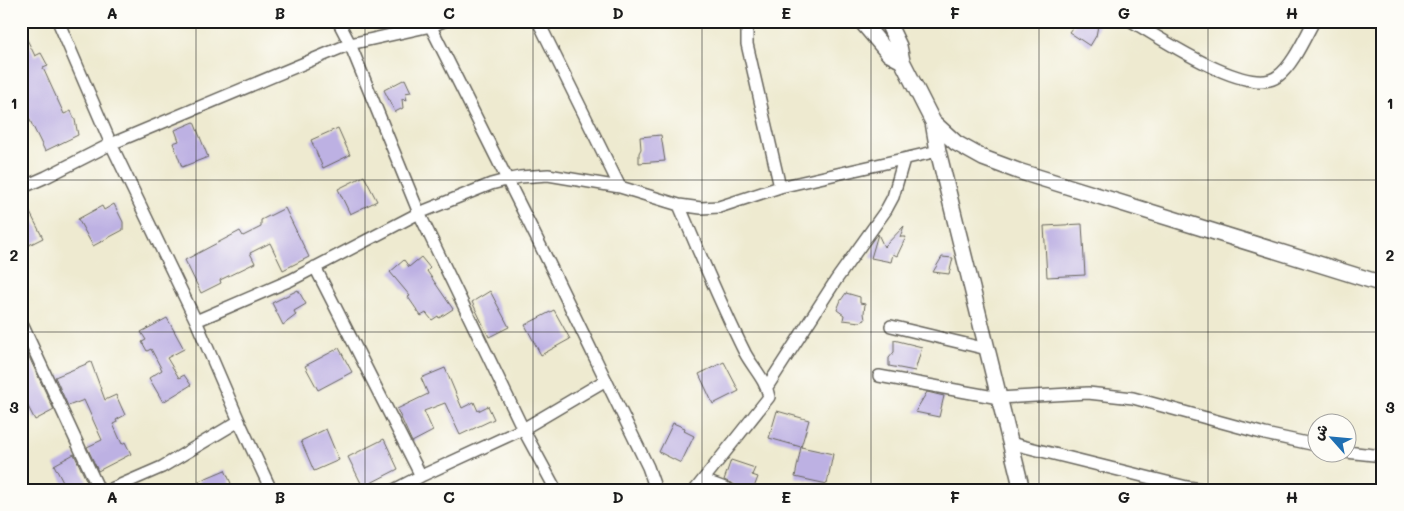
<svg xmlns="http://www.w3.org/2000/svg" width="1404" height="511" font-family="Mali,'Playpen Sans Arabic',sans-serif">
<rect width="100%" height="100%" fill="#fdfcf7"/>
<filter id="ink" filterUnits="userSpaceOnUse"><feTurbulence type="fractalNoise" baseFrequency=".02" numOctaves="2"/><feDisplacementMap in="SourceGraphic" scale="10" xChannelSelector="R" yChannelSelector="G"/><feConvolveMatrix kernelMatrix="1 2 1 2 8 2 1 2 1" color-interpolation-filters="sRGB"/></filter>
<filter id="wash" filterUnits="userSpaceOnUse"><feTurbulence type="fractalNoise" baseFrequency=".0096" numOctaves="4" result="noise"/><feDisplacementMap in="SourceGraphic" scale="20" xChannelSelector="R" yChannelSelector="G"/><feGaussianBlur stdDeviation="1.12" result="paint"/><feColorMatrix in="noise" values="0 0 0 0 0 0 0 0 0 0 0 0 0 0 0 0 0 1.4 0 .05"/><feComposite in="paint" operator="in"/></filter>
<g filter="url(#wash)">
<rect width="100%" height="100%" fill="#eeead0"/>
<g id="blocks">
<!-- building -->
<path fill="#bdb1e3" d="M1077,21H1091L1098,26L1096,36L1090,46L1069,32Z
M21,27L35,56L41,53L48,66L43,68L64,114L71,111L75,120L78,135L45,151L21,102Z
M405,79L411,92L405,93L407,100L402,99L403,108L395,112L384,90Z
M194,122L208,157L182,167L173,143L179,141L175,130Z
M338,128L350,155L323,168L311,140Z
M661,135L665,161L639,163V153L641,149L640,137Z
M364,176L377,201L350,214L338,189Z
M21,195L43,238L21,249Z
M114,204L123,222V230L93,246L78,219L102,206L104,210Z
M285,208L309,257L283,270L270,243L250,253L255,263L220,280L221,283L201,293L185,260L240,231L243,236L261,227V220Z
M1082,224L1085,275L1047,277L1044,226Z
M904,226L900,237H906L897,256L893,254L891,262L871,258L878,234L884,247Z
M421,257L430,268L427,271L453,309L439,318L438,316L432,320L426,313L421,316L408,297L410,296L390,272L404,260L409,267Z
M942,257L953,258L949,274L933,272Z
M298,290L306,304L294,311L296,315L283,325L272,303Z
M490,291L509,327L489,337L472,302Z
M846,293L860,297V303L865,304L864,313L865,320L860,322L843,320L844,315L837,310L841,300Z
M554,310L570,339L541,355L525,325Z
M167,318L184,349L167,358L179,378L184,375L191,385L163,402L149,378L162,370L151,349L147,351L142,342L146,340L141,332Z
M21,340L54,410L35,420L21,393Z
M894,340L922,347L915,371L889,366V358L894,352Z
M339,348L352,372L318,390L305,366Z
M91,362L105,400L116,395L125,415L116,420L117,422L113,424L122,444L125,442L131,454L98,471L87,447L102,440L84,400L68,406L55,377Z
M724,362L739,391L713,404L699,374Z
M445,368L462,408L474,402L478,411L488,406L494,419L460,435L445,403L424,411L433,431L412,442L397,409L428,394L421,378Z
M927,392L944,396L939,417L915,412Z
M777,411L809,420L801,447L769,438Z
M673,423L685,428L684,431L694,436L681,463L659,452Z
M326,429L339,460L314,471L301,441Z
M384,439L398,469L363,487L348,457Z
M801,447L833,454L827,484L795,477Z
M74,454L89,486L83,490H67L54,465Z
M731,460L755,468L752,475L758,477L753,490H737L735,485L724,480Z
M225,470L234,490H203L199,481Z"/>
</g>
</g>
<g filter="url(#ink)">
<use href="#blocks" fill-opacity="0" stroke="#66645b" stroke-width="1"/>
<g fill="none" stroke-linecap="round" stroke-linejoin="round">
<defs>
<path id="street" d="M58,21L111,144L196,321L239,421L271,490
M338,21L350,44L419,213L523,429L556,490
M428,21L548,261L648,467L656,490
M538,21L620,187
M747,21V44L780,187
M1131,21C1159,37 1249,99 1278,76C1293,65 1305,37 1314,21
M21,188L46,177L111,144L350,44L431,26L444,21
M679,205C700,255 721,305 745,353C753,368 766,380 769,397L695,490
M315,267L421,476
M196,321L291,280L419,213L491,184L506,180L520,177L548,175L620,187L679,205L701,208L719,207L780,187L938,151
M21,322L99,490
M891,326L987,349
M879,376L999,398L1088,393L1133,398L1265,434L1316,445
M767,387L836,280L886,210L893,197L904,159
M1010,443L1187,487L1209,490
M1346,452L1383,456
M703,480L730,490
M109,490L162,467L239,421
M394,490L421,476L523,429L606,380"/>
<path id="secondary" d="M887,21L899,46L902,61L933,122L938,151L1022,490
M862,22L889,54L902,61
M933,122L956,143L983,158L1018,171L1383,284"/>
</defs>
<!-- street casing -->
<use href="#street" stroke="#66645b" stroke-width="14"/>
<!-- secondary casing -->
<use href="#secondary" stroke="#66645b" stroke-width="18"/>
<!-- street -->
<use href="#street" stroke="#fff" stroke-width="11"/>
<!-- secondary -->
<use href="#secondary" stroke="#fff" stroke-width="15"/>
</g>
</g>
<!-- grid -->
<path fill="none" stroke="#1c1c1c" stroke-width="1" stroke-opacity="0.55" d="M196,21V490M365,21V490M533,21V490M702,21V490M871,21V490M1039,21V490M1208,21V490M21,180H1383M21,332H1383"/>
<!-- margin -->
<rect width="1404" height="511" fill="none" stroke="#fdfcf7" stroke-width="55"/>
<!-- north arrow -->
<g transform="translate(1332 438) rotate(297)"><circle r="24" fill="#fdfcf7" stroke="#a3a29f"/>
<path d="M0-4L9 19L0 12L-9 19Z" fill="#1f6fb2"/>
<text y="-8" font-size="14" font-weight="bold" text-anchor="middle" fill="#1c1c1c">ش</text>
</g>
<rect x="28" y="28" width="1348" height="456" fill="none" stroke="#1c1c1c" stroke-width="2"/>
<g font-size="16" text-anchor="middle" font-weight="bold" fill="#1c1c1c">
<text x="112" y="19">A</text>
<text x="280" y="19">B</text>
<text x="449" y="19">C</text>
<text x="618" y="19">D</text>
<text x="786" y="19">E</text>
<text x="955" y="19">F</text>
<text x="1124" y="19">G</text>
<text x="1292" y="19">H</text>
<text x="14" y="109">1</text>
<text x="1390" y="109">1</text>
<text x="14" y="261">2</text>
<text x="1390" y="261">2</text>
<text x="14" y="413">3</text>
<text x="1390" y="413">3</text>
<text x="112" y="503">A</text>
<text x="280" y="503">B</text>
<text x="449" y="503">C</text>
<text x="618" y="503">D</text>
<text x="786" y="503">E</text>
<text x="955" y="503">F</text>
<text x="1124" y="503">G</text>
<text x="1292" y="503">H</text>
</g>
</svg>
